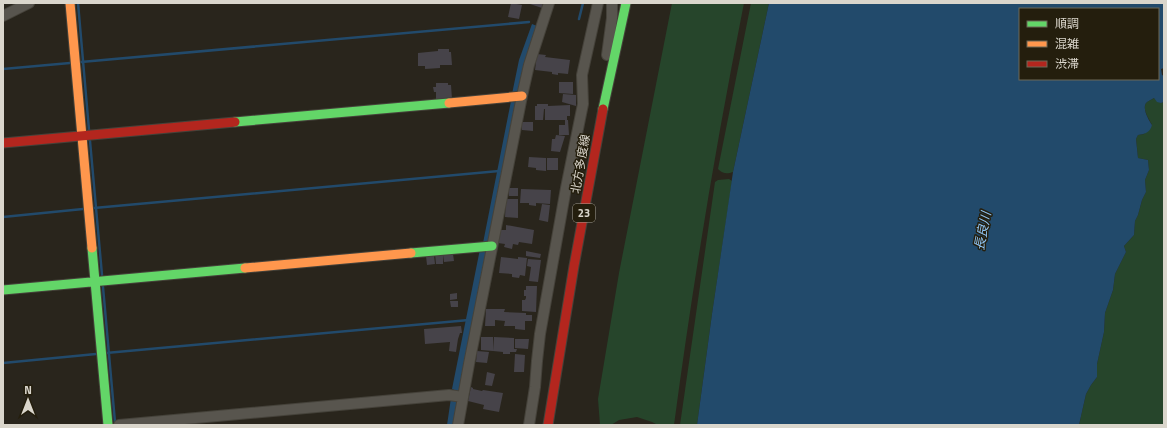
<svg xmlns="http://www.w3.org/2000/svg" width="1167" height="428" font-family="'Titillium Web','Noto Sans JP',sans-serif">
<rect width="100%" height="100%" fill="#29251c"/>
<!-- green -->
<path fill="#26452b" d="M672,3H744C716,143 693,283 674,425H658L652,422L637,417L619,420L611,425H600L598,399L619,273Z
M751,3H769L733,172C727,174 723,174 718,169Z
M1154,98L1161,103L1164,102V425H1079L1086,394L1091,385L1097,377V364L1104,332L1105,313L1113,290L1115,274L1126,252L1124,246L1134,235L1135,221L1138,215L1142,200L1146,192L1145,180L1149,170L1148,160L1138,158L1136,139L1138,135L1144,134L1152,125C1149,119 1142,109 1146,103C1148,101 1152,99 1154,98Z
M729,179L732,181L712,314L697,425H680L715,182L718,180Z"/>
<!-- water -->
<path fill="#224a6b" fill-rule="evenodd" d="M769,3H1164V68L1161,69L1162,75L1164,76V102L1161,103L1157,102L1154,98C1152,99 1148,101 1146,103C1142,109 1149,120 1152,125C1150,132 1146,134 1138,135L1136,139L1138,158L1148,160L1149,170L1145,180L1146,192L1142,200L1138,215L1135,221L1134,235L1124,246L1126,252L1115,274L1113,290L1105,313L1104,332L1097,364V377L1091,385L1086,394L1079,425H697L712,314L733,172ZM1020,9H1158V79H1020Z
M532,24L537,26L525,60L518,93L512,94L519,60Z
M511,101L516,102L488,243H483Z
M480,249L487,251L459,392L452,389Z
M451,398L457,400L453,425H447Z"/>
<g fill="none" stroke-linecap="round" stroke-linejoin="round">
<!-- stream -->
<path stroke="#224a6b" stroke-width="2.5" d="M78,3L89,130
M579,19L583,3
M81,62L529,22
M3,69L70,63
M90,141L102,275
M94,208L499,171
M3,217L83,209
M103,287L115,422
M106,353L469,320
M3,363L96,354"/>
</g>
<!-- building -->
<path fill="#464349" d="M511,3L522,5L519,19L508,17Z
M527,3H543L542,8Z
M438,49H449V52H451L452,65H440V68L425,69V66H418V53L438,51Z
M537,54L546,55L545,57L570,60L568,74L558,73V75L552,74V72L535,70Z
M559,82H573V94L559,93Z
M436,83H448V85H451L452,99H436V92H434L433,87H436Z
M563,94L576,95V106L562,102Z
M537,104H548V106L570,105V116H567V120H568L569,135H559V125H565V120H545V109H544L543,120H535V106H537Z
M522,122H533V131L522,130Z
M556,135L565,136L560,152L551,151L552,139H555Z
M529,157L546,158V171L536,170V168L528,167Z
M547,158H558V170H547Z
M509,188H518V196H509Z
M521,189L551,190L550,204L536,203V206L529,205V203H520Z
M506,199H518V218L505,217Z
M542,204L550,205L548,222L539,220Z
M506,225L534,230L532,244L519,242L518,245L513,244L512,249L504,247L505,244L498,243L500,230H506Z
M526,251L541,254L540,258L526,256Z
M443,253V264H436L435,254Z
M453,254L454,261L444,262L443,255Z
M434,255L435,264L427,265L426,256Z
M501,257L518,259V257L527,258L525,276L520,275L519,278L512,277V274L499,273Z
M528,259L541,260L538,282L529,281L531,267L527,266Z
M526,286H537L536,312L522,311V300H525L526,298V296H524V290H526Z
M457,293V299L450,300V294Z
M450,301H458V307H451Z
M486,309H505L504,312L526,313V315H532V321H525V330L515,329V326H504L505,321L495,320V326H485Z
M461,326L462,333H460L458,339H454H458L456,352L449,351L450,342L425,344L424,329Z
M481,337H493V351L481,350Z
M494,337L514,338V349H517L516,352H510V354H503V352L493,351Z
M515,339H529L528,349L515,348Z
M477,351L489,352L487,363L476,362Z
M515,354L525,355L524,372H514Z
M487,372L495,374L492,386L485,385Z
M471,387L473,388V389L482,391L483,390L503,393L499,412L483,409L484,405L468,401Z"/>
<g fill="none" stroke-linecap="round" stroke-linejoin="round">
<defs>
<path id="street" d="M3,16L29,3
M607,55L612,18V3
M119,425L449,395L463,397
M458,425L469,364L522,96L529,65L549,3
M529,425L535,387L537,361L540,334L566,188L583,104L582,75L598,3"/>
<path id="fast" d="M603,109L626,3
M235,122L449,103
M92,248L108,425
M411,253L492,246
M3,290L245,268"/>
<path id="slow" d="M70,3L92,248
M449,103L522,96
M245,268L411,253"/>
<path id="jam" d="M3,143L235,122
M548,425L574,266L603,109"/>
</defs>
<!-- street casing -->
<use href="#street" stroke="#45423a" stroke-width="12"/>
<!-- fast casing -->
<use href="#fast" stroke="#45423a" stroke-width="11"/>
<!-- slow casing -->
<use href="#slow" stroke="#45423a" stroke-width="11"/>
<!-- jam casing -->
<use href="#jam" stroke="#45423a" stroke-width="11"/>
<!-- street -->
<use href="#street" stroke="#58554e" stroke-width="10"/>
<!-- fast -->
<use href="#fast" stroke="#63d668" stroke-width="9"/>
<!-- slow -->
<use href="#slow" stroke="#ff974d" stroke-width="9"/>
<!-- jam -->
<use href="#jam" stroke="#b3261e" stroke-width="9"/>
</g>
<g text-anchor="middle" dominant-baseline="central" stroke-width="3" stroke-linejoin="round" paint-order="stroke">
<!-- shield labels -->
<rect fill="#241e0d" stroke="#a39f93" stroke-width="1" x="573" y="204" width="22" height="18" rx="3"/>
<g font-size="11" font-weight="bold" fill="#dad6cc">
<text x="584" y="213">23</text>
</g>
<!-- street labels -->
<g font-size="12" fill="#dad6cc" stroke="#241e0d">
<text transform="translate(580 164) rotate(-80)">北方多度線</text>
</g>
<!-- water labels -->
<g font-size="13" font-style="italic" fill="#8fc4f3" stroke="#241e0d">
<text transform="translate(982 231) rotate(-79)">長良川</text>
</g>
</g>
<!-- border -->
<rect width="1167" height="428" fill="none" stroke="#dad6cc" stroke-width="8"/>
<!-- legend -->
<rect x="1019" y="8" width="140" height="72" fill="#241e0d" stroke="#6d6859"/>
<rect x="1027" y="21" width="20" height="6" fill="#63d668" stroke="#6d6859"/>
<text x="1055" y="28" font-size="12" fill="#dad6cc">順調</text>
<rect x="1027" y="41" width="20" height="6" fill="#ff974d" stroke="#6d6859"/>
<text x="1055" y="48" font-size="12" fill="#dad6cc">混雑</text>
<rect x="1027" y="61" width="20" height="6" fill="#b3261e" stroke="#6d6859"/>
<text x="1055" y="68" font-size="12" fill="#dad6cc">渋滞</text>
<!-- north arrow -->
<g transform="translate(28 400)" stroke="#241e0d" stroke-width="3" paint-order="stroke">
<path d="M0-3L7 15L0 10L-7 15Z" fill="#dad6cc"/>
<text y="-6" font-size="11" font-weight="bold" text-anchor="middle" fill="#dad6cc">N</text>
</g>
</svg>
